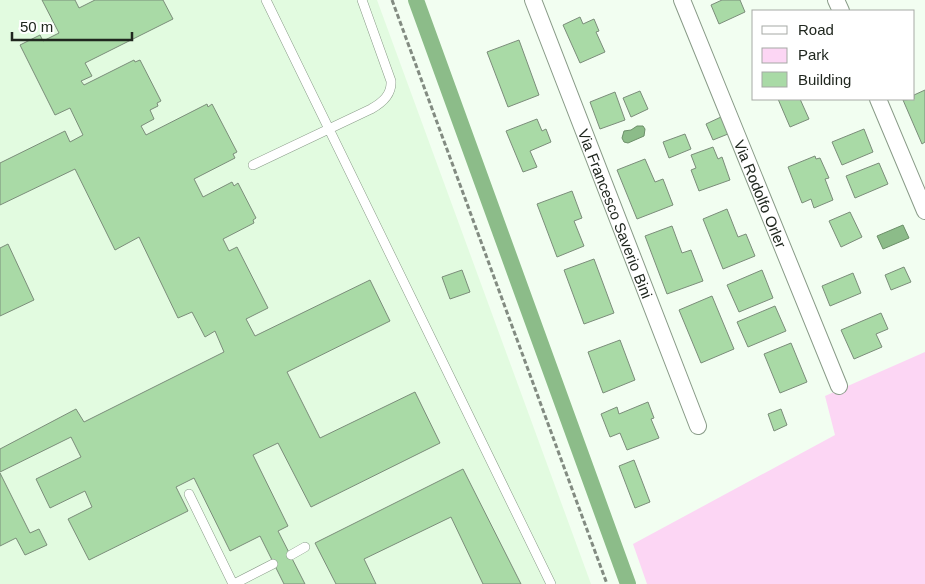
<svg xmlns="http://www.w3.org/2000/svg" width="925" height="584" font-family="Helvetica,sans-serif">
<rect width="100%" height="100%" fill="#f2fef1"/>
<!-- built -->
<path fill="#e2fbe0" d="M0,0H377L591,584H0Z"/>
<!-- green -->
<path fill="#fcd6f4" d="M925,352V584H647L633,544L835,435L825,396Z"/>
<!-- water -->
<path fill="#8cbc89" stroke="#6c8f69" d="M637,126H643L645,129L644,136L628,143L624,142L622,138L624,131L631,130Z
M903,225L909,238L883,249L877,236Z"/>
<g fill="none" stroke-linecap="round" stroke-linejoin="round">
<!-- canal -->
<path stroke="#8cbc89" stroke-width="16" d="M416,0L628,584"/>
</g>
<!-- building -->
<path fill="#a9daa6" stroke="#7b8d7a" d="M42,0H75L79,8L95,0H163L173,19L85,63L92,76L81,81L84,85L134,60L135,62L140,60L161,101L157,103L158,106L150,110L154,119L141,126L146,135L207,104L208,107L212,104L237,152L233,154L235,158L194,179L203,197L232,182L234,186L238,183L256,218L253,220L254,223L223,239L229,251L237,247L268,308L246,319L255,336L370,280L390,321L287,372L320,438L415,392L440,443L311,507L278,443L253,455L288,526L278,531L305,584H284L260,536L230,551L194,478L176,487L188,511L89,560L68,519L92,507L85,491L50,508L36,479L81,457L71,437L0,472V449L76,409L84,422L224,352L215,331L205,337L192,312L178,318L139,237L115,250L75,169L0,205V163L65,131L70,142L83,135L70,108L55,115L20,45L40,35L43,41L59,33Z
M722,0H740L745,12L719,24L711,5Z
M580,17L583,24L594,19L599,31L596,32L605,52L580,63L563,25Z
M519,40L539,95L508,107L487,52Z
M925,90V142L922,144L903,100L914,99V95Z
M640,91L648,109L631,117L623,98Z
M615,92L625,120L600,129L590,102Z
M778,99H800L809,119L790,127Z
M721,117L728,134L713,140L706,124Z
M537,119L542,131L546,129L551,142L530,151L537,167L523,172L506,131Z
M864,129L873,152L842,165L832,142Z
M685,134L691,149L669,158L663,142Z
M713,147L718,159L722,157L730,180L699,191L691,170L696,168L691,155Z
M815,156L816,159L820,158L829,178L825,179L833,200L814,208L811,199L802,203L788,167Z
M645,159L655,182L663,179L673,205L637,219L617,170Z
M879,163L888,184L855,198L846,176Z
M572,191L582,218L574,221L584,246L557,257L537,204Z
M727,209L738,237L746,234L755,256L723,269L703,219Z
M850,212L862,237L841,247L829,221Z
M672,226L682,253L691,250L703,281L667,294L645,236Z
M8,244L34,300L0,316V248Z
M594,259L614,313L584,324L564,270Z
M904,267L911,282L891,290L885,275Z
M462,270L470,292L450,299L442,277Z
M762,270L773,298L739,312L727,285Z
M853,273L861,293L830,306L822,286Z
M712,296L734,349L701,363L679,310Z
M775,306L786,331L748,347L737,322Z
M881,313L888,329L876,334L882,347L854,359L841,330Z
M620,340L635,380L603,393L588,352Z
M791,343L807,382L780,393L764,354Z
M648,402L654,418L651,419L659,438L627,450L620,433L610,437L601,414L617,407L619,414Z
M781,409L787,425L774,431L768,414Z
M634,460L650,502L635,508L619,466Z
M463,469L521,584H483L451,517L364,559L376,584H336L315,543Z
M0,473L30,533L39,529L47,545L25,555L16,538L0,546Z"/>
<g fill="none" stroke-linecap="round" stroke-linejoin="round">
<defs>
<path id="service" d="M266,0L551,584
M253,165L371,109C382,103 392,95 391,81L362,0
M189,494L233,584
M291,555L305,547
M234,584L273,564"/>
<g id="minor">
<path id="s1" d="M533,0L698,426"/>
<path id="s2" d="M682,0L839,386"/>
<path d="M836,0L841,11"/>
<path d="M878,99L925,211"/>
</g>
</defs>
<!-- service casing -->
<use href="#service" stroke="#899b88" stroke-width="10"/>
<!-- minor casing -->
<use href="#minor" stroke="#899b88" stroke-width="18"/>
<!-- path -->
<path stroke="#828b81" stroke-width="3" stroke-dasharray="5 2.5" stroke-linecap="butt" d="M392,0L607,584"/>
<!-- service -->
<use href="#service" stroke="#fff" stroke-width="9"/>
<!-- minor -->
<use href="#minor" stroke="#fff" stroke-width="16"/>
</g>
<g text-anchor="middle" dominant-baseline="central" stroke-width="5" stroke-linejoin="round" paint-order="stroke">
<!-- street labels -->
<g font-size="15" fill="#20271f" stroke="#fff">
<text stroke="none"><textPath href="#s2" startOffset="209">Via Rodolfo Orler</textPath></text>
<text stroke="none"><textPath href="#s1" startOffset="229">Via Francesco Saverio Bini</textPath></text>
</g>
</g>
<!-- legend -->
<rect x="752" y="10" width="162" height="90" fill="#ffffff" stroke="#a6a9a5"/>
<rect x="762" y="26" width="25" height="8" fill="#ffffff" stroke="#a6a9a5"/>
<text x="798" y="35" font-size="15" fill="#20271f">Road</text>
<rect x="762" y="48" width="25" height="15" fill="#fcd6f4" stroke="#a6a9a5"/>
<text x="798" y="60" font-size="15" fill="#20271f">Park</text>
<rect x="762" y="72" width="25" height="15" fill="#a9daa6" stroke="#a6a9a5"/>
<text x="798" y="85" font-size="15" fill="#20271f">Building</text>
<!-- scale -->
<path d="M12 32v8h120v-8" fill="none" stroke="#20271f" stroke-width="2.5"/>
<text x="20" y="32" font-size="15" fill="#20271f" stroke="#ffffff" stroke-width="4" paint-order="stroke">50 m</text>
</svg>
